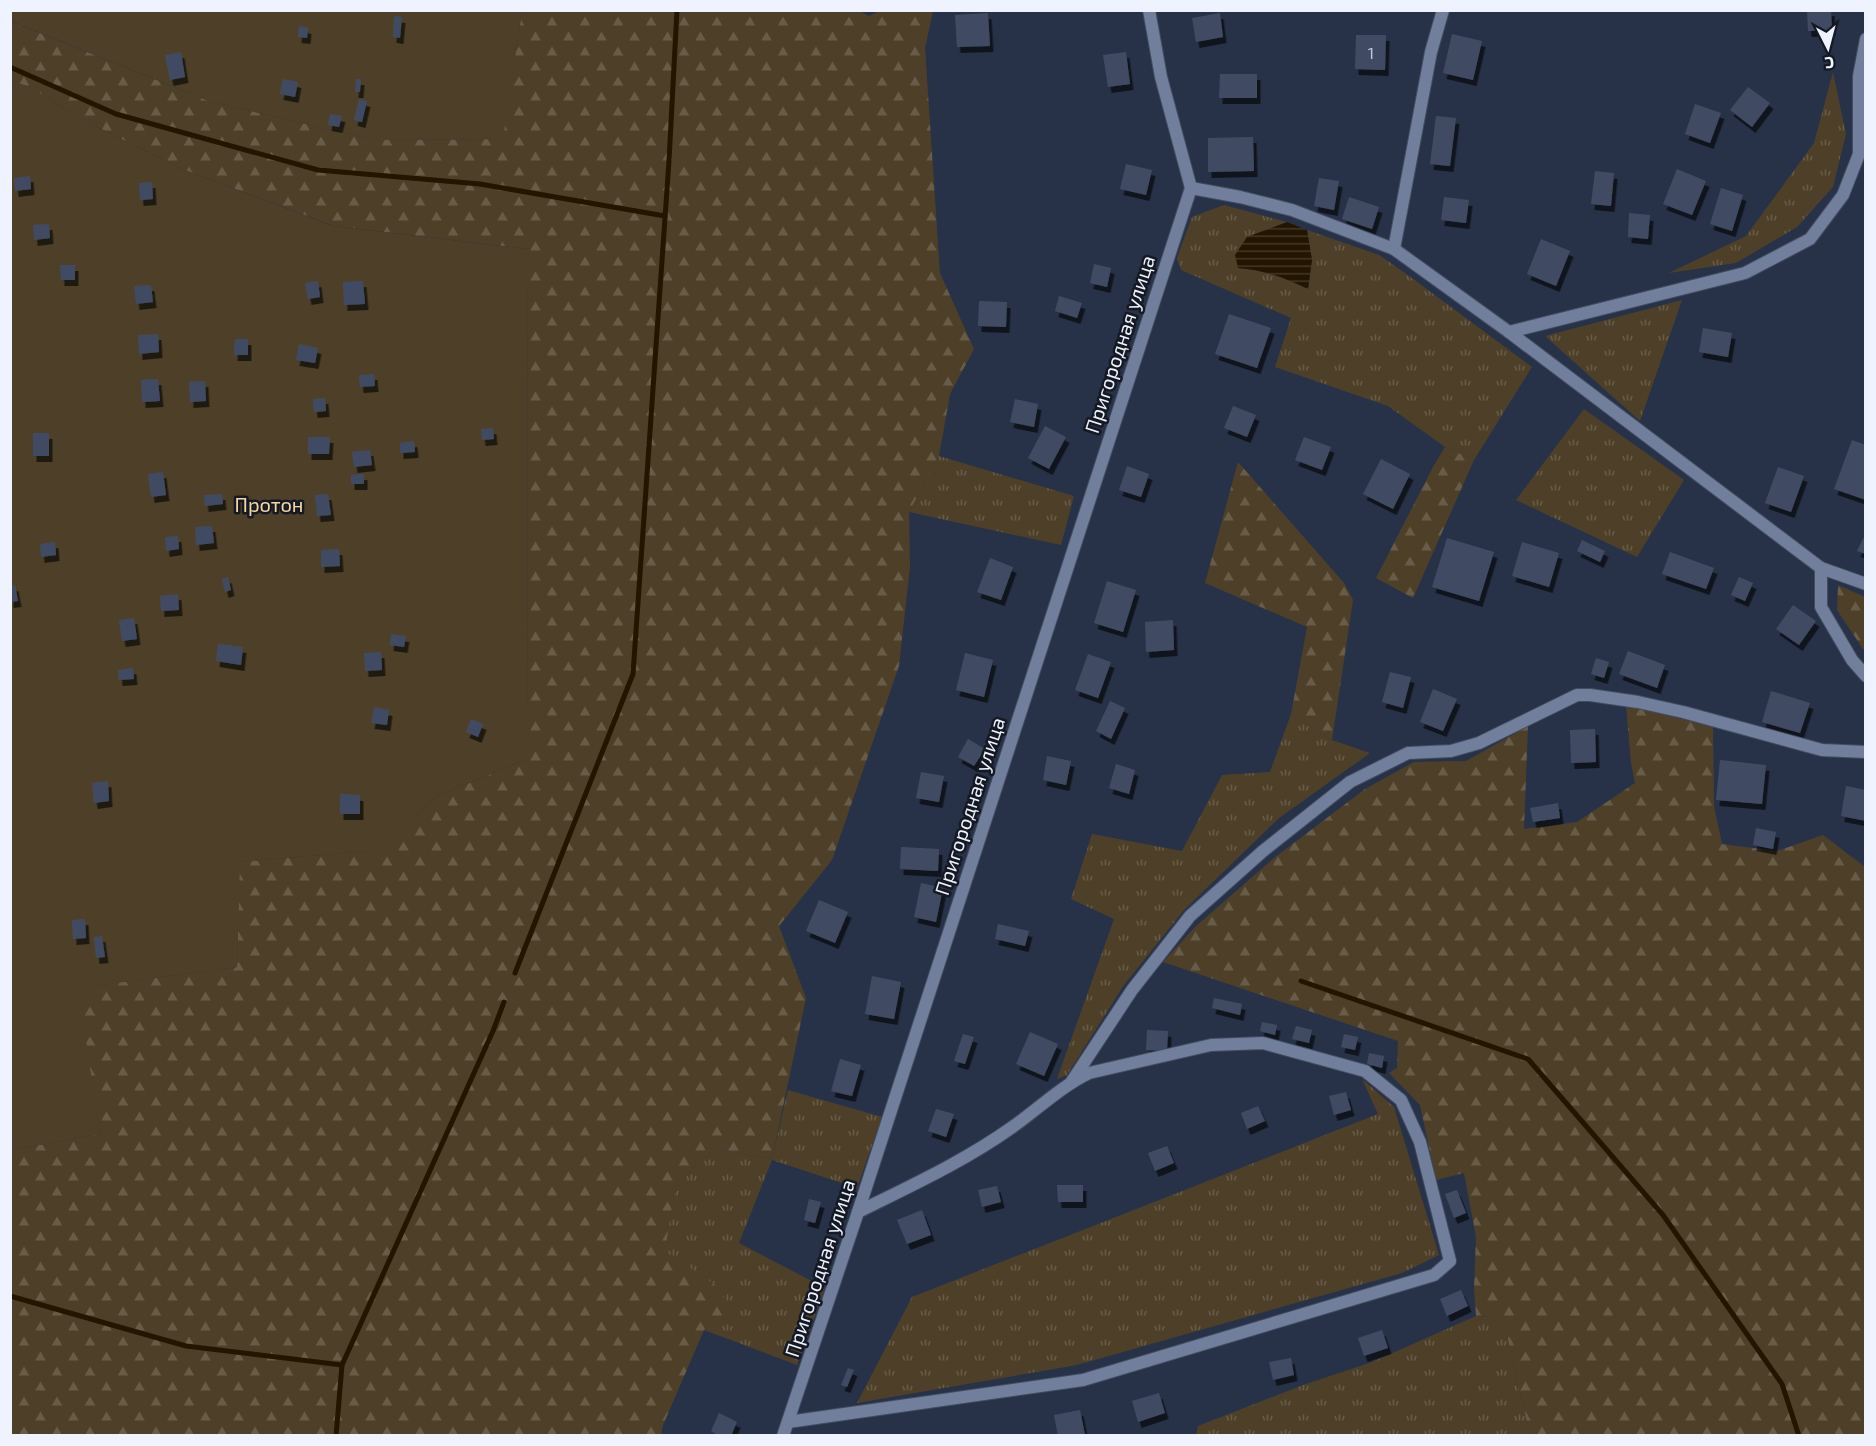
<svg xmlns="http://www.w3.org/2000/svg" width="1876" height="1446" viewBox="0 0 1876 1446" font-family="'Exo 2',sans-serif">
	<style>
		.grass { fill: url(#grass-tufts) }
		.forest { fill: url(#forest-firs) }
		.garden { fill: #4e4028 }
		.water { fill: url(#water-rules) }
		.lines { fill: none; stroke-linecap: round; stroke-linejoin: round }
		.stream { stroke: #231500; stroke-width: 5 }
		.building { fill: #414c63; filter: url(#shadow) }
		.street-casing { stroke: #434c61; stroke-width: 14 }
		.street { stroke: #717f9d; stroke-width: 12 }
		.labels { text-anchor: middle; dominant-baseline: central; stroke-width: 5; stroke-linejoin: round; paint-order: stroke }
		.number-label { font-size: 16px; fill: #c3c9d8 }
		.street-label { font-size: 20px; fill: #eef3ff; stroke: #151923 }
		.park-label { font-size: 20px; fill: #f6d6a1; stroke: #151923 }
	</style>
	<defs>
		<pattern id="grass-tufts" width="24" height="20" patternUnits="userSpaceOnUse" patternTransform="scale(1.5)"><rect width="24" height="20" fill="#4e4028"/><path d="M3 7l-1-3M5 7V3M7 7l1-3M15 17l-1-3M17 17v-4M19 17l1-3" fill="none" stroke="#685c48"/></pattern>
		<pattern id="forest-firs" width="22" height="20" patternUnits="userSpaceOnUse" patternTransform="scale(1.5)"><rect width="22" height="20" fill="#4e4028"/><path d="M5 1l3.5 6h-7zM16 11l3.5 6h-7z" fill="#685c48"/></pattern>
		<pattern id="water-rules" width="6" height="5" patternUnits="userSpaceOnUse" patternTransform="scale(1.5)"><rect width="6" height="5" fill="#231500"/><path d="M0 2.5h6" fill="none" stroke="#433826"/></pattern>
		<filter id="shadow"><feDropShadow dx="3.5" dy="6" stdDeviation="0" flood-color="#0009"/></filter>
	</defs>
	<rect width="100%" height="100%" fill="#273147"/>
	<!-- grass -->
	<g class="grass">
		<polygon points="1833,72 1846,134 1833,187 1797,227 1736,263 1669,273 1746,236 1814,143"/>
		<path d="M1224,205L1287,222L1247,237L1238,268C1264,270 1285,278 1308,289L1312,260L1307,230L1379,255L1405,273L1532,367L1474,460L1445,447L1388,406L1275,367L1291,318L1181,270L1177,258L1192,217Z"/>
		<polygon points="1682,300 1640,421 1545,336"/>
		<polygon points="1584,409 1684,480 1637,557 1516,500"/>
		<polygon points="939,456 1074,496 1061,545 909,512"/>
		<polygon points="1291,714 1332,740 1370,753 1279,818 1184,910 1124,985 1067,1075 1057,1079 1114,919 1071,899 1092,834 1182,851 1222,775 1270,772"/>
		<polygon points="1362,1079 1394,1107 1439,1255 1402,1273 1077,1365 857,1403 912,1297 1378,1114"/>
		<polygon points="788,1090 882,1117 857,1188 772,1160 739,1243 825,1288 797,1365 704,1330 733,1311 664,1251 674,1193 707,1148 772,1159"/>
		<polygon points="1476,1316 1503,1318 1530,1435 1196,1436 1198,1426 1303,1385 1372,1362"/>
	</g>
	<!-- forest -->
	<g class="forest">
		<polygon points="858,10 869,16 879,11 933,11 925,48 940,273 974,349 950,394 939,456 909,512 910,567 899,666 832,860 779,926 806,998 772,1159 707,1148 674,1193 665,1251 714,1284 734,1311 704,1330 663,1425 661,1435 11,1435 11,1150 100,1134 77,988 237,967 239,862 378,850 435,797 527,759 528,249 334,226 182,169 77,117 30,87 11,81 10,21 209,101 374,140 502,139 522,11"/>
		<polygon points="1445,447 1474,460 1413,598 1376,578 1433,467"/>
		<polygon points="1238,462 1344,583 1353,600 1332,740 1291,714 1307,627 1205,583"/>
		<polygon points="1838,585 1865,597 1865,652 1837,610"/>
		<polygon points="1626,705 1707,725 1713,725 1714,806 1722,844 1777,851 1823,835 1865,867 1865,1435 1530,1435 1503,1318 1476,1316 1474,1289 1476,1237 1464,1173 1436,1180 1420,1105 1389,1073 1397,1068 1398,1041 1163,962 1195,927 1274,858 1365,789 1414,762 1466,761 1528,726 1524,829 1577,822 1635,783 1631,763"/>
	</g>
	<!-- garden -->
	<g class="garden">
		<polygon points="10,11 522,11 503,139 374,140 209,101 11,21"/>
		<polygon points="11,81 30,87 77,117 182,169 333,226 528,249 527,759 435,797 378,850 240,862 237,967 78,988 100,1134 11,1150"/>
	</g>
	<!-- water -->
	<path class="water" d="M1287,222L1307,230L1312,260L1308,289C1285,278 1264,270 1238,268L1235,255L1247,237Z"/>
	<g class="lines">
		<!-- stream -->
		<g class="stream">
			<polyline points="10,67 116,114 318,170 480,184 665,216"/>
			<polyline points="515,973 633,674 669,161 677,10"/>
			<polyline points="1301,981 1528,1059 1663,1215 1782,1384 1799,1436"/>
			<polyline points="10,1296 186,1346 342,1365"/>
			<polyline points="336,1436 342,1365 493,1031 504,1002"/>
		</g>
	</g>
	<!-- building -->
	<g class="building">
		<polygon points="1807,10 1831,10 1832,30 1808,31"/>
		<polygon points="988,13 990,46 957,47 955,15"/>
		<polygon points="1220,13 1223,37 1196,42 1192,18"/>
		<polygon points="394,16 402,17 400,38 393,37"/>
		<polygon points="299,26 308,28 307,38 298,37"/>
		<polygon points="1452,34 1482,41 1473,80 1443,73"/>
		<polygon points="1356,35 1386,35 1385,70 1355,69"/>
		<polygon points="181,52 185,77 170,80 165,55"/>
		<polygon points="1126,52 1130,84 1108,87 1103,55"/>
		<polygon points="1220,74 1257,74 1257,98 1219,98"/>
		<polygon points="283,79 298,82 295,97 280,94"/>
		<polygon points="356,79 361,79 360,92 355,92"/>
		<polygon points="1748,87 1770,103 1752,127 1730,110"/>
		<polygon points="359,99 367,101 362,122 354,120"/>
		<polygon points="1695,104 1721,113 1710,143 1685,134"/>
		<polygon points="330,114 342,116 339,127 328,125"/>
		<polygon points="1436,116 1456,118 1450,166 1430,164"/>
		<polygon points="1253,137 1254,171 1208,172 1208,138"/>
		<polygon points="1126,164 1152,170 1146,195 1120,189"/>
		<polygon points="1677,169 1706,181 1692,215 1663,204"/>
		<polygon points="1595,171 1614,173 1611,206 1591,204"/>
		<polygon points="30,176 31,189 15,191 14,178"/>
		<polygon points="1319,178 1339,181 1334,210 1314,206"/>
		<polygon points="152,182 153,199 140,200 139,183"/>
		<polygon points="1721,188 1743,195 1732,231 1710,224"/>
		<polygon points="1349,197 1379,207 1372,229 1342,219"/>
		<polygon points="1444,197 1469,200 1466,223 1441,220"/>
		<polygon points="1629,213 1650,215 1648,239 1628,237"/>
		<polygon points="49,224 50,238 34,240 33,225"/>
		<polygon points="1541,239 1570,251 1556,286 1527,274"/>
		<polygon points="1094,264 1111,268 1107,287 1090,283"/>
		<polygon points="60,265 75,265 75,280 61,280"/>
		<polygon points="318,281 320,297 308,299 305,283"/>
		<polygon points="363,281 365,304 344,305 343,282"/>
		<polygon points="151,285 153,302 136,304 134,286"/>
		<polygon points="1059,296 1082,303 1077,318 1055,311"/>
		<polygon points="979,301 1007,302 1006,327 978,326"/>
		<polygon points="1229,314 1271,328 1257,368 1215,354"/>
		<polygon points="1703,328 1732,333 1728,357 1699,352"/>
		<polygon points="158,334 159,352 139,354 138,335"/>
		<polygon points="235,339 248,339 248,355 234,355"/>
		<polygon points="299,344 318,348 315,363 296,360"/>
		<polygon points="374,374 375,386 360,387 359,375"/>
		<polygon points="158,379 160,401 142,402 141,380"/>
		<polygon points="205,381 206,401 190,402 189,382"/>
		<polygon points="325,398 326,411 314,412 313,399"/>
		<polygon points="1015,399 1038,404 1034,427 1010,422"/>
		<polygon points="1233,406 1256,415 1247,437 1224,428"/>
		<polygon points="1045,426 1066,437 1049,469 1028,458"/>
		<polygon points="493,428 494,439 482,440 481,429"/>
		<rect x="33" y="433" width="16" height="23"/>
		<polygon points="308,437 330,437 329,454 308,454"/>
		<polygon points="1304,437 1331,447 1322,470 1295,460"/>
		<polygon points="1852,440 1866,445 1866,500 1834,489"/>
		<polygon points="414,441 415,452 400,453 400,443"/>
		<polygon points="370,450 372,465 354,467 352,452"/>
		<polygon points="1381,459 1410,474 1393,509 1363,494"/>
		<polygon points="1127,466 1149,474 1141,497 1119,490"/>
		<polygon points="1778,467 1804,476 1791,512 1765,503"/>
		<polygon points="163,472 166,495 151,497 148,474"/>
		<polygon points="364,474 364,484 351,484 351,475"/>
		<polygon points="222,494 223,504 205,506 204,495"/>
		<polygon points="328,494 331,515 317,516 315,495"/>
		<polygon points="212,526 214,543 196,545 195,527"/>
		<polygon points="1866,533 1866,554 1857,551"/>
		<polygon points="178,536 179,549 166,551 165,537"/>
		<polygon points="1447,538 1494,552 1479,601 1432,587"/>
		<polygon points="1582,540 1605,551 1600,562 1577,551"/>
		<polygon points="55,542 56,555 41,557 40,544"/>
		<polygon points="1522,542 1559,553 1549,587 1512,576"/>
		<polygon points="339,549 340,566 321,567 321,550"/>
		<polygon points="1670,552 1714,568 1706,589 1662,574"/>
		<polygon points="990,558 1013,567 1001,600 977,592"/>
		<polygon points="228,577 231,590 225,592 222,579"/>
		<polygon points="1739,577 1753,583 1745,601 1731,595"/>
		<polygon points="1107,581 1136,590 1123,632 1094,623"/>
		<polygon points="15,585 18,601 10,602 10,586"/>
		<polygon points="178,594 179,610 161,611 160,596"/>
		<polygon points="1793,605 1816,621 1799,645 1776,629"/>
		<polygon points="134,618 137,639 122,641 119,620"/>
		<polygon points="1173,620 1174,650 1146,652 1145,622"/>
		<polygon points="391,634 406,636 404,647 390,645"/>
		<polygon points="218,644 243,647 241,665 216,661"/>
		<polygon points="1628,651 1665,665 1657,688 1619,674"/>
		<polygon points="381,652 382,670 365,671 364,653"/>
		<polygon points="965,653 993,660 984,697 956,690"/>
		<polygon points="1088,654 1111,662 1098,698 1075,690"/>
		<polygon points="1596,658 1609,662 1604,678 1591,674"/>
		<polygon points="133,668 134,679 119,680 118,670"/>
		<polygon points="1390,672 1411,677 1403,708 1382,702"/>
		<polygon points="1433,689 1457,699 1443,731 1420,722"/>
		<polygon points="1771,691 1810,703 1800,733 1762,722"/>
		<polygon points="1110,701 1125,708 1111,739 1096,731"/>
		<polygon points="374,707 389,710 387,725 371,723"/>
		<polygon points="471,719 483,724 478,737 466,732"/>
		<polygon points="1595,729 1596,762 1571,763 1570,730"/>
		<polygon points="968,739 985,749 974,766 958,757"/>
		<polygon points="1047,756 1071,761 1066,785 1043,780"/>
		<polygon points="1720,760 1766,765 1762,804 1716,800"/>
		<polygon points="1116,764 1135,770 1129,794 1109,788"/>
		<polygon points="921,772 944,776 939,802 916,798"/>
		<polygon points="108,781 109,801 94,803 92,783"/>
		<polygon points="1846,786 1866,790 1866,821 1841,816"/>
		<polygon points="340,794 360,795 360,814 340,814"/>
		<polygon points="1558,803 1560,818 1533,822 1530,808"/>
		<polygon points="1756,828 1776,832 1773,849 1753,845"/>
		<polygon points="901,847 939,849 938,871 900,869"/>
		<polygon points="921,883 943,888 936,922 914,917"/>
		<polygon points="819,900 848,912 835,943 806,931"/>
		<polygon points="85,919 86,938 73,939 72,920"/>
		<polygon points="998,924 1029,931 1025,946 995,939"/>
		<polygon points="102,936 105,957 96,958 94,937"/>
		<polygon points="872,976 901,982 894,1019 865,1014"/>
		<polygon points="1214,998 1242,1004 1240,1015 1212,1008"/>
		<polygon points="1262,1022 1277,1025 1275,1035 1260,1031"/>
		<polygon points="1296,1026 1312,1030 1309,1043 1292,1039"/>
		<polygon points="1147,1030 1168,1031 1167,1051 1146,1050"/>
		<polygon points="1030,1032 1058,1044 1044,1076 1016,1064"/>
		<polygon points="963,1034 974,1037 965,1064 954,1061"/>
		<polygon points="1344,1034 1358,1037 1355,1050 1341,1047"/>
		<polygon points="1369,1053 1384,1056 1382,1068 1367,1064"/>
		<polygon points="840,1059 861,1065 852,1096 831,1091"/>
		<polygon points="1346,1092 1351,1110 1334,1115 1329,1096"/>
		<polygon points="1258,1106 1265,1121 1247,1129 1241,1113"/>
		<polygon points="936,1109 954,1114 946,1137 928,1131"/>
		<polygon points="1167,1146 1174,1163 1155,1171 1148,1153"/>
		<polygon points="1057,1185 1083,1185 1083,1202 1058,1202"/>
		<polygon points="997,1186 1001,1202 982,1207 978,1190"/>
		<polygon points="1457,1190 1466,1213 1454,1218 1445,1194"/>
		<polygon points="809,1199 821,1202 815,1223 804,1220"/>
		<polygon points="922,1210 931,1235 907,1244 897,1220"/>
		<polygon points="1461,1290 1468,1306 1447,1316 1440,1299"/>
		<polygon points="1382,1330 1388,1348 1364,1356 1358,1338"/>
		<polygon points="1291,1358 1294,1375 1273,1380 1269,1362"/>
		<polygon points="848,1368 854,1370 847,1387 841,1385"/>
		<polygon points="1159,1393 1165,1413 1138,1422 1132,1401"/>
		<polygon points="1080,1410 1085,1435 1058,1436 1054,1415"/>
		<polygon points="719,1413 737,1422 731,1436 719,1436 711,1431"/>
	</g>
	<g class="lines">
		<!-- street casing -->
		<g class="street-casing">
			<g id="street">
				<polyline points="1149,10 1161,77 1191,188 1240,197 1292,210 1394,249 1509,332 1821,568 1866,584"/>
				<polyline points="1394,249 1431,52 1443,10"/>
				<polyline points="1509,332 1745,273 1810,239 1843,195 1859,154 1859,76 1866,39"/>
				<polyline points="1821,568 1821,607 1852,660 1866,676"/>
				<polyline points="1072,1081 1132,990 1190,916 1263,851 1350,782 1408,753 1451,751 1479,743 1577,695 1590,695 1638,702 1683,712 1822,750 1866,752"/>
				<path d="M788,1422L1083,1380L1434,1275L1450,1261L1420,1142L1401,1100L1365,1071L1263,1043L1211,1045L1089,1073C1060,1087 1037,1110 1011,1128C963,1162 910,1186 858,1212"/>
				<polyline points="783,1436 858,1212 1191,188"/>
			</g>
		</g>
		<!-- street -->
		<use href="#street" class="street"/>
	</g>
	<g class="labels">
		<!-- number labels -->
		<g class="number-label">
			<text x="1371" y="52">1</text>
		</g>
		<!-- street labels -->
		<g class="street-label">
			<text transform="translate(1119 344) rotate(-72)">Пригородная улица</text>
			<text transform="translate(969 806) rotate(-72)">Пригородная улица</text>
			<text transform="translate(819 1268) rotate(-72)">Пригородная улица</text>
		</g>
		<!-- park labels -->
		<g class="park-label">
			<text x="269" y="504">Протон</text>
		</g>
	</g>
	<!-- border -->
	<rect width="1876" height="1446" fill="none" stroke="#eef3ff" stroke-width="24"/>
	<!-- north arrow -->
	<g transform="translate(1828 48) rotate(174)" stroke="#151923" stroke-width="4.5" paint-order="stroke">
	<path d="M0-4.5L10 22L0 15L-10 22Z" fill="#eef3ff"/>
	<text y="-9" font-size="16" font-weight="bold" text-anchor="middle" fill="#eef3ff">С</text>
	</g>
</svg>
